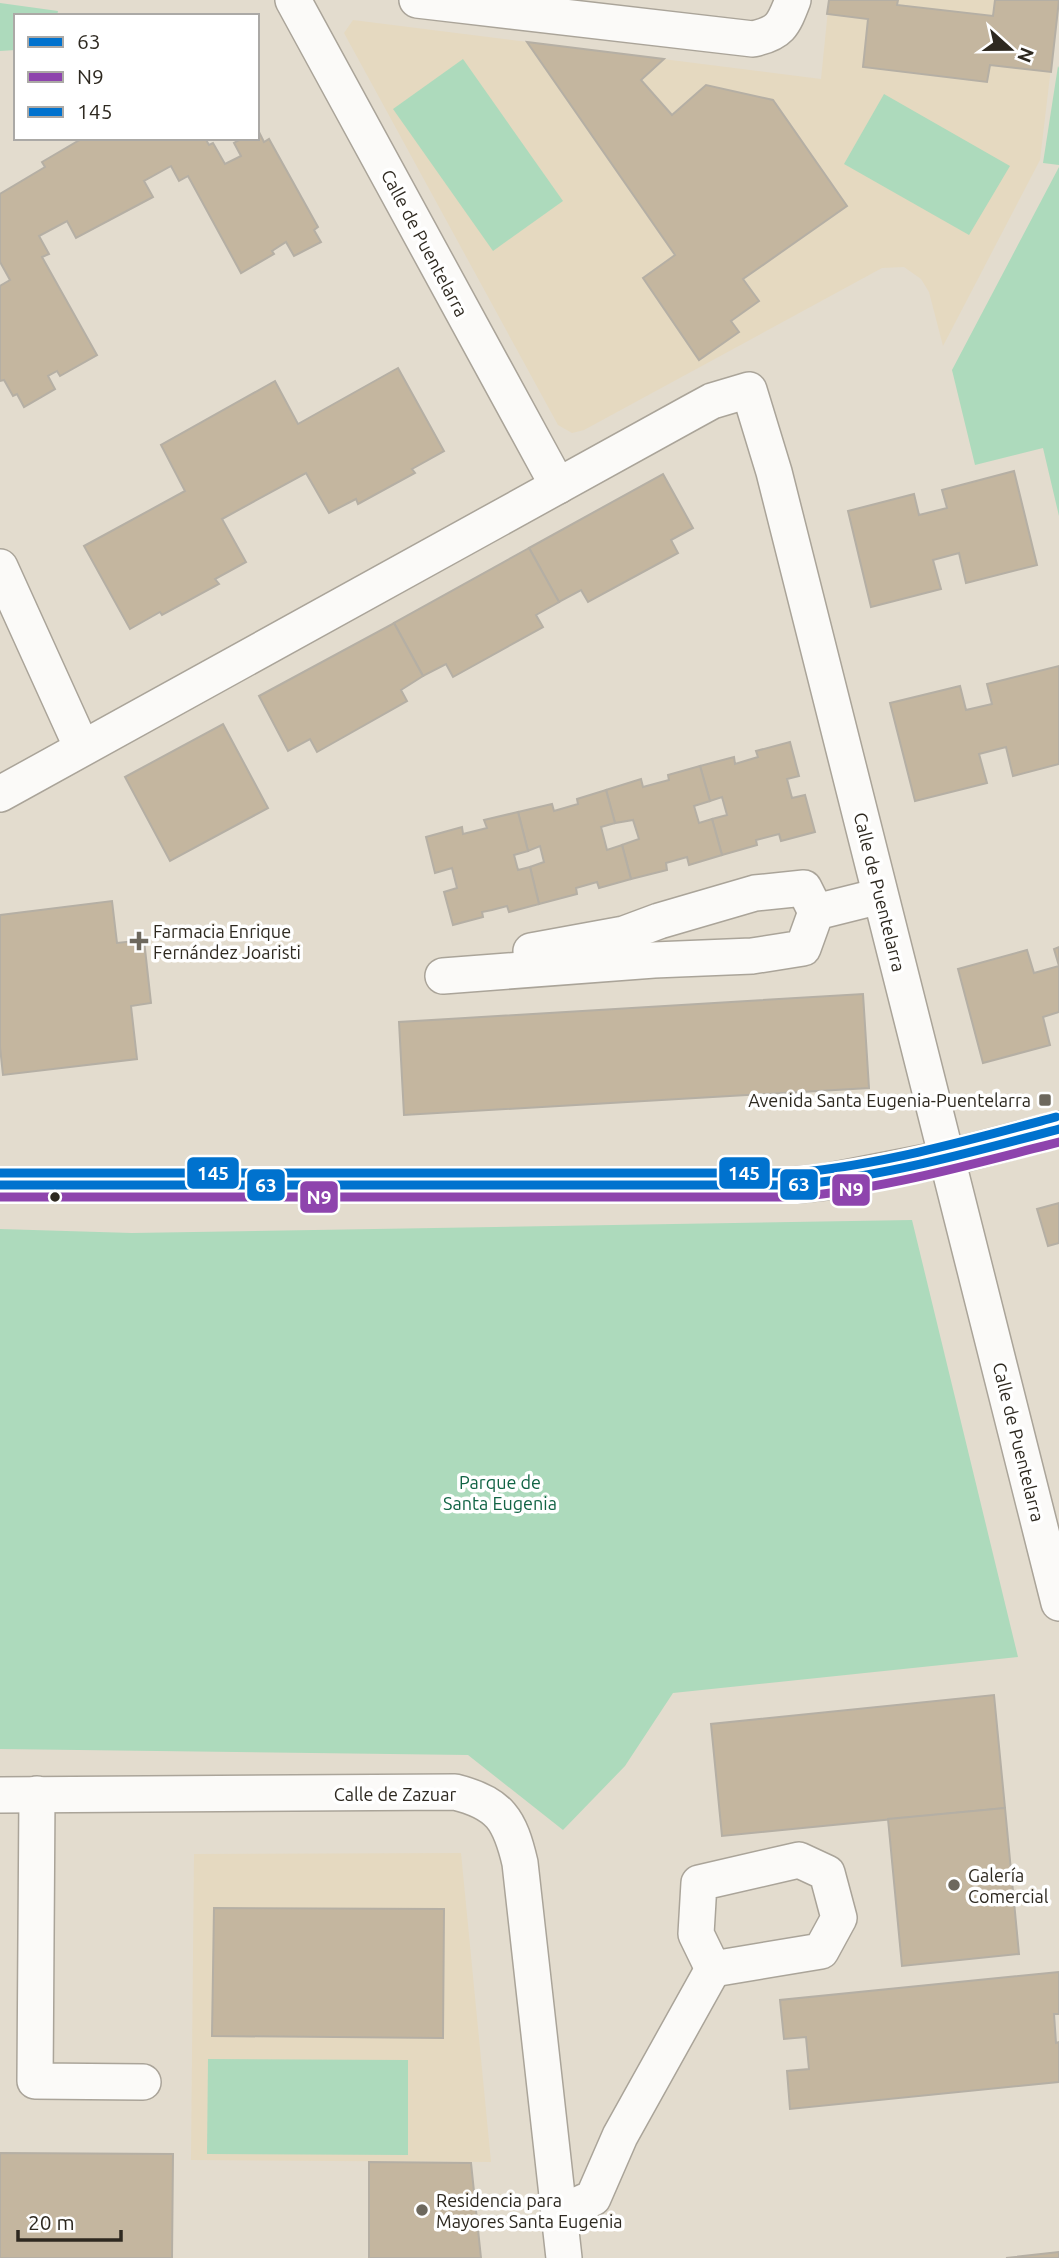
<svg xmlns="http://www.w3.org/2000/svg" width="1059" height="2258" viewBox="0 0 1059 2258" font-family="Ubuntu,sans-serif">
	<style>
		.built { fill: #e5d9c0 }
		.green { fill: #addabc }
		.building { fill: #c4b69f; stroke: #b5afa4; stroke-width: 2 }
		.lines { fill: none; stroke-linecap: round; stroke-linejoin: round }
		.minor-casing { stroke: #aaa499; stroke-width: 38 }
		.minor { stroke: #fbfaf8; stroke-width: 35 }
		.bus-1-casing { stroke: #fff; stroke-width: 14 }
		.bus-2-casing { stroke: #fff; stroke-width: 14 }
		.bus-3-casing { stroke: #fff; stroke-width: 14 }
		.bus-1 { stroke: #0072ce; stroke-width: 9 }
		.bus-2 { stroke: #8e44ad; stroke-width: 9 }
		.bus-3 { stroke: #0072ce; stroke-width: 9 }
		.poi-dot { fill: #6d685d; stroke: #fff; stroke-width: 2.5 }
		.bus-dot { fill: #2e2920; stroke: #fff; stroke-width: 2.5 }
		.labels { text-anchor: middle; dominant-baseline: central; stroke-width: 7; stroke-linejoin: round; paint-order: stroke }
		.street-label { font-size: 18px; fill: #2e2920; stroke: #fff }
		.poi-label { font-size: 18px; fill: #2e2920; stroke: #fff; text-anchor: start }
		.park-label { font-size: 18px; fill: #116445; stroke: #fff }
		.line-badge { stroke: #fff; stroke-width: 2.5 }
		.badge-label { font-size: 19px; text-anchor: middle; font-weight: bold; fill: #fff }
	</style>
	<rect width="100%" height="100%" fill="#e3dcce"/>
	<!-- built -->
	<g class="built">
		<polygon points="829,0 1059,0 1040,160 943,346 929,292 921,279 904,267 882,268 584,430 572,433 558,425 344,33 353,20 821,79"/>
		<polygon points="461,1853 491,2162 191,2160 194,1854"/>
	</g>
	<!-- green -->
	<g class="green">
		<polygon points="0,3 58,11 57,16 16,16 16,50 0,51"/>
		<polygon points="463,59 563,201 493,251 393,109"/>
		<polygon points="1058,66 1059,68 1059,165 1043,163"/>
		<polygon points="884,94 1010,166 969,235 844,164"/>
		<polygon points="1059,167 1059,516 1043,448 975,465 952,370"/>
		<polygon points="912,1220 1018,1657 673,1693 625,1766 563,1830 468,1755 0,1749 0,1229 132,1233"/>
		<polygon points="208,2059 408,2060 408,2155 207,2154"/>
	</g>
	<!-- building -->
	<g class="building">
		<polygon points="829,0 898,0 897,5 993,16 995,0 1059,0 1051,72 990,65 987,82 863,67 868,19 827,14"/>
		<polygon points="527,42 664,59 641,80 672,115 706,85 773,100 847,206 743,279 759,301 731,321 739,332 699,360 643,278 675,255"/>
		<polygon points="258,130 264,142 269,139 318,227 314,230 321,242 294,256 286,242 272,251 274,254 241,273 188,176 179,181 171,166 144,181 153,197 76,238 67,221 39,236 49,254 42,257 97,355 60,376 57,371 48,376 55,389 24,407 17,394 13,396 4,380 0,381 0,286 10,280 0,262 0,194 45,167 42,162 83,138 205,138 209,145 213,143 225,164 241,156 234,143 243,138 257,138"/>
		<polygon points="398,368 444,451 412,469 415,473 358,504 356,499 329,513 306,473 222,519 246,562 215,579 219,584 162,615 160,612 130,629 84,546 185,491 161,445 275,381 298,424"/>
		<polygon points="1014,471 1037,565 966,583 959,553 933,560 941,589 871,607 848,511 914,494 919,515 947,508 942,490"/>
		<polygon points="663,474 693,528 671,540 678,553 588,602 581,590 559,602 529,548"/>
		<polygon points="529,548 559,602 536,615 543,627 453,677 446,664 423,676 394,623"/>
		<polygon points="394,623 423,676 401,690 407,701 317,752 310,739 288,751 259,696"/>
		<polygon points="1059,666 1059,764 1013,776 1006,747 979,754 987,783 915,801 890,703 960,686 966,710 992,704 987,684"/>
		<polygon points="223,724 268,808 170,861 125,777"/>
		<polygon points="790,742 799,776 787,779 792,798 805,795 815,832 781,841 779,834 756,840 757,845 722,855 712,819 727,815 722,797 710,801 700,766 734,757 735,764 758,757 756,751"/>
		<polygon points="700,766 710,801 694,806 699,823 712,819 722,855 689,865 687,857 666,863 667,870 631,879 622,845 639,839 633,820 615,823 606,790 641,779 643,787 669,780 668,775"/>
		<polygon points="606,790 615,823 601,827 607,850 622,845 631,879 599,888 597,882 576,888 577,894 539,904 530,867 544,862 540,846 528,851 518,812 552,804 554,811 578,804 577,799"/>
		<polygon points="518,812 528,851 514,855 518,870 530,867 539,904 509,912 507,906 492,910 482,912 483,917 453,925 444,892 457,888 452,868 435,873 426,837 462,827 463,834 487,828 484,820"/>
		<polygon points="112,901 117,943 144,940 151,1003 131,1006 137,1059 3,1075 0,1047 0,915"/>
		<polygon points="1059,947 1059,1012 1043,1017 1050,1045 983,1063 958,969 1027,950 1034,973 1059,966 1054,949"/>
		<polygon points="863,994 869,1088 404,1115 399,1022"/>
		<polygon points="1059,1203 1059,1243 1048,1246 1037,1209"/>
		<polygon points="994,1695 1005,1808 722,1836 711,1724"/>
		<polygon points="1005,1808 1019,1954 902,1966 888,1819"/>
		<polygon points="214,1908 444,1909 443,2038 212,2036"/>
		<polygon points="1059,1972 1059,2014 1054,2014 1056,2043 1059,2042 1059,2082 790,2109 787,2071 809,2069 806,2037 784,2039 780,2000"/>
		<polygon points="0,2153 173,2154 172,2258 0,2258"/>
		<polygon points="369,2162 471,2163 481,2258 369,2258"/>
		<polygon points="1059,2252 1059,2258 1006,2258"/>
	</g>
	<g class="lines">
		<!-- minor casing -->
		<g class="minor-casing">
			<g id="minor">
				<polyline points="293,0 558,486"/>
				<path d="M417,0L753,39C780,33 783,26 793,0"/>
				<polyline points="0,567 82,748"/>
				<polyline points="0,794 690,413 712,401 749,390 774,472 1059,1603"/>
				<polyline points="531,951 624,934 659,921 755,893 804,888 816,912"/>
				<polyline points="443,976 654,960 752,956 803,948 816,912 880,896"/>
				<polyline points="0,1185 796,1185 825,1182 948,1158 1059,1129"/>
				<polyline points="37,1794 35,2081 143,2082"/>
				<path d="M0,1795L455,1792C500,1803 510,1820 520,1863L564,2258"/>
				<polygon points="799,1860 827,1873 839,1918 821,1951 713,1969 696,1934 699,1883"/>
				<polyline points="559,2213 593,2198 620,2136 713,1969"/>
			</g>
		</g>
		<!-- minor -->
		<use href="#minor" class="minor"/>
		<!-- bus-1 casing -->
		<g class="bus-1-casing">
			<path id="bus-1" d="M0,1185H796C885,1176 973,1152 1059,1129"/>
		</g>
		<!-- bus-2 casing -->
		<g class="bus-2-casing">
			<path id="bus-2" d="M0,1197H797C886,1188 973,1164 1059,1142"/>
		</g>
		<!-- bus-3 casing -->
		<g class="bus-3-casing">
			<path id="bus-3" d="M0,1173H795C884,1164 970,1140 1056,1117"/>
		</g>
		<!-- bus-1 -->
		<use href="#bus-1" class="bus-1"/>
		<!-- bus-2 -->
		<use href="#bus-2" class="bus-2"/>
		<!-- bus-3 -->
		<use href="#bus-3" class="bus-3"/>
	</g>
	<!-- markers -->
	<g class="poi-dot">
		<path d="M135.5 930.5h7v7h7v7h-7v7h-7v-7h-7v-7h7z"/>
		<rect x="1038" y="1093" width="14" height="14" rx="3.5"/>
		<circle cx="954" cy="1885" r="7"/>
		<circle cx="422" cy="2210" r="7"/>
	</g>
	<circle class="bus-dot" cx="55" cy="1197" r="6"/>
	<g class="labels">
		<!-- street labels -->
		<g class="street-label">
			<text transform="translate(425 243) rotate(62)">Calle de Puentelarra</text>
			<text transform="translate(880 892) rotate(76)">Calle de Puentelarra</text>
			<text transform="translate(1019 1442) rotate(76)">Calle de Puentelarra</text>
			<text x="395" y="1794">Calle de Zazuar</text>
		</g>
		<!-- poi labels -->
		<g class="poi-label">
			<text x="153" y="931">Farmacia Enrique<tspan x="153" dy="21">Fernández Joaristi</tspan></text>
			<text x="1031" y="1100" text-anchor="end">Avenida Santa Eugenia-Puentelarra</text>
			<text x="968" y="1875">Galería<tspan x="968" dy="21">Comercial</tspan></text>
			<text x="436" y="2200">Residencia para<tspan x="436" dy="21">Mayores Santa Eugenia</tspan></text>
		</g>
		<!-- park labels -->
		<g class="park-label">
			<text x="500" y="1482">Parque de<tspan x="500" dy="21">Santa Eugenia</tspan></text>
		</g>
	</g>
	<g class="line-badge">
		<rect x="186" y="1156" width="54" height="34" rx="7" fill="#0072ce"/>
		<rect x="718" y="1156" width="53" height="34" rx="7" fill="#0072ce"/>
		<rect x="779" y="1168" width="40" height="33" rx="7" fill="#0072ce"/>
		<rect x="246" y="1168" width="40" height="34" rx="7" fill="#0072ce"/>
		<rect x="831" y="1173" width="40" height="34" rx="7" fill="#8e44ad"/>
		<rect x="299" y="1180" width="40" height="34" rx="7" fill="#8e44ad"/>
	</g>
	<g class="badge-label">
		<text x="213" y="1180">145</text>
		<text x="744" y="1180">145</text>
		<text x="799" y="1191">63</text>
		<text x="266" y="1192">63</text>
		<text x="851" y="1196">N9</text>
		<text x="319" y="1204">N9</text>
	</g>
	<!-- legend -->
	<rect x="14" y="14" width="245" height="126" fill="#ffffff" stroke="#aba9a6" stroke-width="2"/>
	<rect x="28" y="37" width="35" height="10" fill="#0072ce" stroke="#aba9a6" stroke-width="2"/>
	<text x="77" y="49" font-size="21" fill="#2e2920">63</text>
	<rect x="28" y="72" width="35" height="10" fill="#8e44ad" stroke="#aba9a6" stroke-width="2"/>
	<text x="77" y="84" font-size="21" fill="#2e2920">N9</text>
	<rect x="28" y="107" width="35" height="10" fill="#0072ce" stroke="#aba9a6" stroke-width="2"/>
	<text x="77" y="119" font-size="21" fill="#2e2920">145</text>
	<!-- north arrow -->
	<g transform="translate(1010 49) rotate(111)" stroke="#ffffff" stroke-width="5" paint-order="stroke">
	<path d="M0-5L12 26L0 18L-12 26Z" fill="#2e2920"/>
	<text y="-10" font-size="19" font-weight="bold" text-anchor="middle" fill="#2e2920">N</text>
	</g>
	<!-- scale -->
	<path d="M18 2230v10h103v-10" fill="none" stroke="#2e2920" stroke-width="3.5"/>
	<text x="28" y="2230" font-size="21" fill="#2e2920" stroke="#ffffff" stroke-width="5" paint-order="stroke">20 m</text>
</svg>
